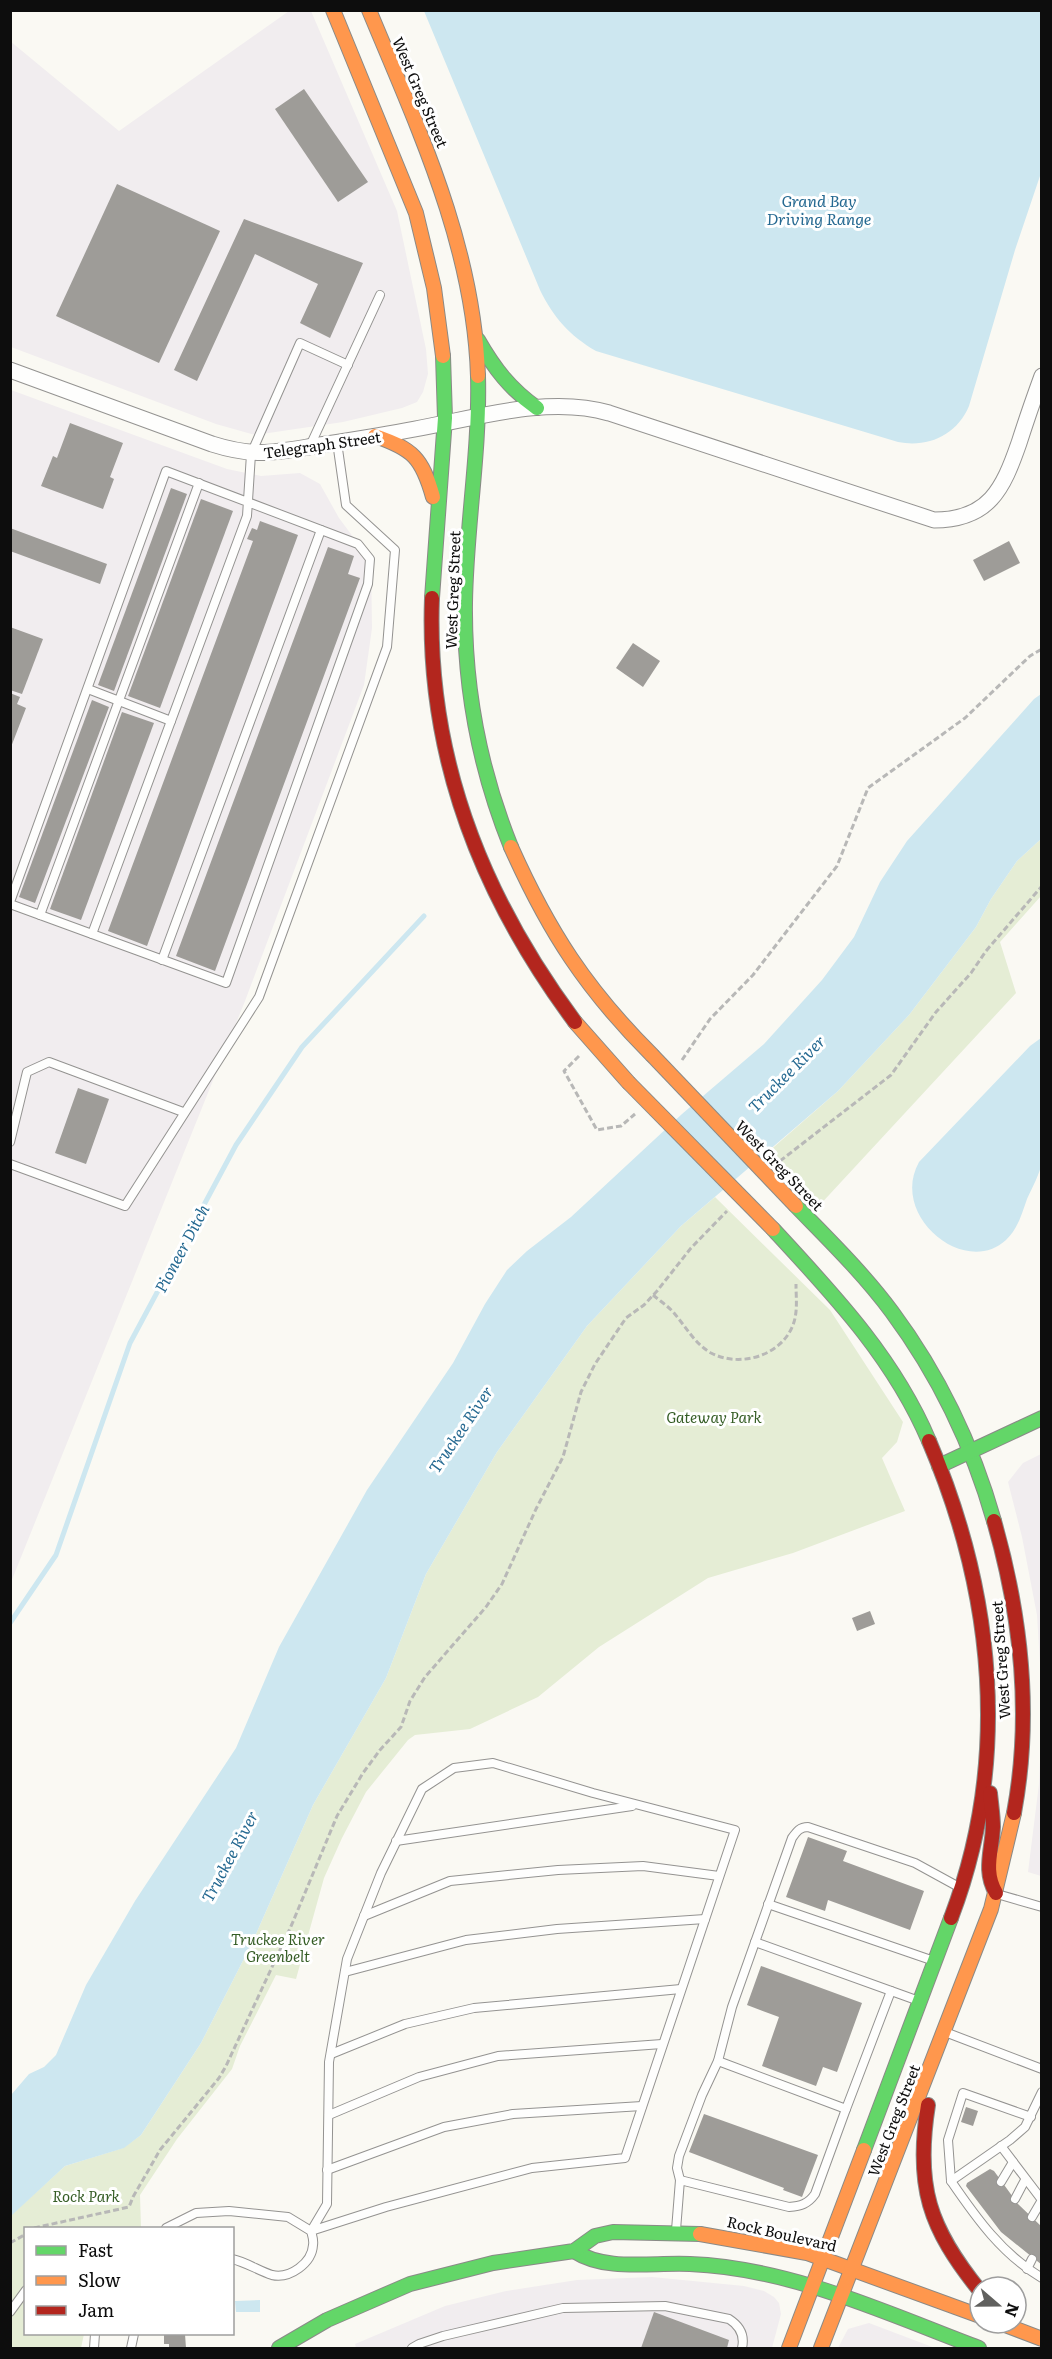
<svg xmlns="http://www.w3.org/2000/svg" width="1052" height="2359" viewBox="0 0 1052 2359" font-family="Literata,serif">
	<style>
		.industrial { fill: #f1edef }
		.green { fill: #e5edd5 }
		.water { fill: #cde7f0 }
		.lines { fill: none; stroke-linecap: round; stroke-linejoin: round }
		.stream { stroke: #cde7f0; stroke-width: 5 }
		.building { fill: #9e9c98 }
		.lane-casing { stroke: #949391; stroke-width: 10 }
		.street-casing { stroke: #949391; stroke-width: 17 }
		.fast-casing { stroke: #8a8a87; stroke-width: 16 }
		.slow-casing { stroke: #8a8a87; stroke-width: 16 }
		.jam-casing { stroke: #8a8a87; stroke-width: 16 }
		.path { stroke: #b8b8b7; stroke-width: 3; stroke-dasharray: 6 3; stroke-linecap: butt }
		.lane { stroke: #fefefd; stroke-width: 8 }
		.street { stroke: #fefefd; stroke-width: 15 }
		.fast { stroke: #63d668; stroke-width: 14 }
		.slow { stroke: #ff974d; stroke-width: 14 }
		.jam { stroke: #b3261e; stroke-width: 14 }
		.slow-bridge-casing { stroke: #8a8a87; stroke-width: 16; stroke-linecap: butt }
		.slow-bridge { stroke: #ff974d; stroke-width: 14 }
		.labels { text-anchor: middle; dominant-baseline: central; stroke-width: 6; stroke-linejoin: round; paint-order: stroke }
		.street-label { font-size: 15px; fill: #0d0d0d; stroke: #fff }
		.park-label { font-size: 15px; font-style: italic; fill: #355d25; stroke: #fff }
		.water-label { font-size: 16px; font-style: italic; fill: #256991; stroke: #fff }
	</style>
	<rect width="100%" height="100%" fill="#faf9f3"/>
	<!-- industrial -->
	<g class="industrial">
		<polygon points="289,11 311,11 397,211 426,349 428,374 423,392 417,402 402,408 343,422 255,435 216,424 11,347 10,41 119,131"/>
		<polygon points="11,390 227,469 261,476 300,473 320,484 339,518 371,561 372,628 364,685 245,1001 11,1582"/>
		<polygon points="1041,1454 1041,1679 1037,1615 1022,1537 1008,1482 1023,1463"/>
		<polygon points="1041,1739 1041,1876 1028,1872 1039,1784"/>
		<polygon points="652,2277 744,2286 764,2291 774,2297 779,2303 781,2314 772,2348 356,2348 355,2344 445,2306 506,2291 577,2280"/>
		<polygon points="869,2323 935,2348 838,2348 848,2329"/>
	</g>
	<!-- green -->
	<g class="green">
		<polygon points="1041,839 1041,896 1000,942 1016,993 817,1208 767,1153 838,1091 909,1015 976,927 991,899 1017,861"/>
		<polygon points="715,1197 830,1310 903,1422 897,1442 882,1458 905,1511 793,1553 708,1578 599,1647 538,1697 470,1729 415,1735 408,1740 366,1792 342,1838 324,1878 296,1979 276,1975 240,2046 232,2069 177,2139 140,2195 141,2228 26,2228 26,2334 84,2334 81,2348 11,2348 10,2216 65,2166 123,2148 141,2135 201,2043 252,1943 313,1805 386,1678 426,1574 497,1452 587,1326 681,1226"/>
	</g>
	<!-- water -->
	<g class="water">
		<path d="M424,11H1041V173L1015,250L969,406C957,435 928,448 898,442L596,351C570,336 553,317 540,290Z"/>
		<polygon points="1041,694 1041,839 1017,861 991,899 976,927 909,1015 838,1091 681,1226 587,1326 497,1452 426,1574 386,1678 313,1805 252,1943 201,2043 141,2135 124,2148 65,2166 11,2216 11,2095 29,2074 44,2067 56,2055 86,1985 135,1901 236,1748 279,1647 367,1490 453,1363 485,1304 507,1270 527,1251 571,1217 682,1114 764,1044 822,980 854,937 880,882 907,841 1034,699"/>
		<path d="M1041,1038C1042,1065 1042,1093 1042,1120C1042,1133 1043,1148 1042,1161C1040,1174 1032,1188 1027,1199C1022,1213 1018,1229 1006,1240C965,1278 889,1216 919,1162L1030,1046Z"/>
		<polygon points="260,2300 260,2312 236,2312 235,2301"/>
	</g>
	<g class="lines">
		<!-- stream -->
		<polyline class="stream" points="10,1623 56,1555 130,1343 236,1145 302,1047 424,916"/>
	</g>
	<!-- building -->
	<g class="building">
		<polygon points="304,89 368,182 338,202 275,109"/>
		<polygon points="117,184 220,231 159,363 56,316"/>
		<polygon points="244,219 363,263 330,338 300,323 318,284 255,254 197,381 174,370"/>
		<polygon points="70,423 123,443 110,477 114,479 103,509 41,486 53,456 57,458"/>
		<polygon points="171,488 187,494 114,691 98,685"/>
		<polygon points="201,499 233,511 160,708 128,696"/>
		<polygon points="260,521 298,535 147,946 108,931 253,541 247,539 252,528 257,530"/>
		<polygon points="10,528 107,564 100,584 10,551"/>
		<polygon points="1009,541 1020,563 984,581 973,560"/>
		<polygon points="328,547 354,556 348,574 360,578 215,971 176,956"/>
		<polygon points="10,627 43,639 22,694 10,690"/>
		<polygon points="633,643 660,661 643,687 616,668"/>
		<polygon points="10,693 20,697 17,704 26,708 11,747"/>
		<polygon points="92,700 109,707 35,903 19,897"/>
		<polygon points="122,712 154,723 81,920 50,909"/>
		<polygon points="78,1088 109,1099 86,1164 55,1153"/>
		<polygon points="870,1611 875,1624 857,1631 852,1618"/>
		<polygon points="808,1837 847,1851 843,1861 924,1891 910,1930 828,1900 825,1911 786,1897"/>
		<polygon points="761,1966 862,2003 837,2072 823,2067 816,2086 762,2066 779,2017 747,2005"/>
		<polygon points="966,2107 978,2111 973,2126 961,2122"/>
		<polygon points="704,2114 818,2155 802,2197 783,2190 784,2188 689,2152"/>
		<polygon points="990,2169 994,2171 1018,2204 1042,2227 1042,2265 1001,2232 966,2186 967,2183"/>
		<polygon points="654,2312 729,2340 727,2348 641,2348"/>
		<polygon points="164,2334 185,2334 186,2348 169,2348 169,2344 164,2344"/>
	</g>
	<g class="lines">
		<!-- lane casing -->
		<g class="lane-casing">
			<g id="lane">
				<polyline points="310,446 380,295"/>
				<polyline points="88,689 171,721"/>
				<polyline points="10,902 166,471 358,544 370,559 368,584 226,983 92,934 247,516 251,454 300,343 348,365"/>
				<polyline points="10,904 92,934"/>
				<polyline points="40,915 199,483"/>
				<polyline points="162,960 321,530"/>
				<polyline points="10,1142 27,1072 49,1062 183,1112"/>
				<polyline points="10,1164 125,1206 259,997 387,647 395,550 346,505 337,442"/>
				<polygon points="493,1763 593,1793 735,1830 625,2158 532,2168 386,2207 311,2231 327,2204 329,2062 347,1959 381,1873 422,1789 454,1768"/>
				<polyline points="396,1841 632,1806"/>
				<polyline points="997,1894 1042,1907"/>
				<polyline points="768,1904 934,1961"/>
				<polyline points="364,1916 450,1881 558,1870 643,1866 719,1876"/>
				<polyline points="755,1942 919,2001"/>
				<polyline points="345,1972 466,1940 557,1929 705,1919"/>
				<polyline points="945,2032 1042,2069"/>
				<polyline points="331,2054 405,2024 474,2008 681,1989"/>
				<polyline points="718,2061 846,2109 891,1991"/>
				<path d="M1042,2092L1025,2127L1010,2140L951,2181C977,2219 1002,2254 1042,2278"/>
				<polyline points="329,2115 419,2077 498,2056 662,2044"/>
				<polyline points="1001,2146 1042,2200"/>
				<polyline points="327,2170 444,2127 513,2114 642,2106"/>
				<path d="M680,2180L677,2168L679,2156L702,2095L718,2061L732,2007L792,1838C797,1831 800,1827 808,1827L915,1863L957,1886"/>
				<polyline points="951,2181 948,2140 963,2093 1031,2117"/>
				<polyline points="1001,2182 1013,2162"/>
				<polyline points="1015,2199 1025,2180"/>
				<polyline points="1032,2217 1042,2200"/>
				<path d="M166,2228L196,2213L229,2211L288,2217L311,2231C312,2235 314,2240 313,2245C312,2263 290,2279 272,2275C259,2271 246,2262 232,2259"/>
				<path d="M676,2230L680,2180L789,2207C801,2206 808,2204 815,2194L846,2109"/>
				<polyline points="1027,2269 1032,2259"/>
				<polyline points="10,2312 26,2290"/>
				<polyline points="94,2348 95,2334"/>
				<polyline points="131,2348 134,2334"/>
				<path d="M412,2348L419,2344L443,2336L563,2308L665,2306L729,2319C740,2326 745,2335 742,2348"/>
			</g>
		</g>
		<!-- street casing -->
		<g class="street-casing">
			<path id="street" d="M10,370L212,444C256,458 276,452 320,445C352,440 384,435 415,429C476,418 549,395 609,413L934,520C989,520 1003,489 1019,443C1026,421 1034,398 1042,376"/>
		</g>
		<!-- fast casing -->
		<g class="fast-casing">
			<g id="fast">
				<path d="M478,340C494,368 510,389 537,408"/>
				<path d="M478,376C480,452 466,527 465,603C464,686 480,770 511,847"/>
				<polyline points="432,598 445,418 443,356"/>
				<path d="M796,1206C829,1240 863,1273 892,1312C938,1374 973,1447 994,1521"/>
				<path d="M773,1229C833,1294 894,1358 929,1441"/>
				<polyline points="939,1466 1042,1418"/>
				<polyline points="864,2150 951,1918"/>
				<path d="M574,2251C606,2272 653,2262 690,2264C791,2268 886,2313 979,2348"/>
				<polyline points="279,2348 327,2320 410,2284 493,2263 574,2251 595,2236 613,2232 700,2234"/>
			</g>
		</g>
		<!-- slow casing -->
		<g class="slow-casing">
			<g id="slow">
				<polyline points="333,10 416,213 434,288 443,356"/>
				<path d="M369,10C418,128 474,246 478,376"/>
				<path d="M375,436C413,449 422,458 433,497"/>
				<path d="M511,847C549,932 586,989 652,1055"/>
				<polyline points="575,1022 628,1082"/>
				<polyline points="700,2234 807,2253 980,2316"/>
				<polyline points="1000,2323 1042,2339"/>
				<polyline points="789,2348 864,2150"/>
				<polyline points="821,2348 991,1909 1014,1813"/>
			</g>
		</g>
		<!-- jam casing -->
		<g class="jam-casing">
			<g id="jam">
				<path d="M432,598C426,756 482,897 575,1022"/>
				<path d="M929,1441C994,1593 1011,1760 951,1918"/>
				<path d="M994,1521C1021,1615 1032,1716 1014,1813"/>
				<path d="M990,1793C991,1804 993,1816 993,1827C992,1851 983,1871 996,1893"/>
				<path d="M928,2105C915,2186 929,2228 980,2291"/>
			</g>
		</g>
		<!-- path -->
		<g class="path">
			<polyline points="579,1056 564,1071 597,1130 621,1126 635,1114"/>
			<polyline points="682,1060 710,1019 753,975 837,866 868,788 965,718 1030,656 1042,649"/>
			<polyline points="780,1161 891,1075 936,1012 971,973 986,951 1042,886"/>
			<path d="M653,1295C660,1301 668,1306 674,1313C686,1327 695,1344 711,1353C740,1368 781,1356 793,1325C798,1312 796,1298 796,1284"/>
			<polyline points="34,2228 129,2207 133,2197 160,2150 219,2078 226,2066 292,1924 337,1816 363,1773 380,1750 401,1727 410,1701 425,1677 486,1607 502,1584 536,1509 563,1457 581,1392 595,1364 626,1318 644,1305 657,1291 691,1248 727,1211"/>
			<polyline points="10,2243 26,2234"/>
		</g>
		<!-- lane -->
		<use href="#lane" class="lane"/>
		<!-- street -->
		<use href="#street" class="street"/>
		<!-- fast -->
		<use href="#fast" class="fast"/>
		<!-- slow -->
		<use href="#slow" class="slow"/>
		<!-- jam -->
		<use href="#jam" class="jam"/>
		<!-- slow-bridge casing -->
		<g class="slow-bridge-casing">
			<g id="slow-bridge">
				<polyline points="652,1055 796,1206"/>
				<polyline points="628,1082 773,1229"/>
			</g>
		</g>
		<!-- slow-bridge -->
		<use href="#slow-bridge" class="slow-bridge"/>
	</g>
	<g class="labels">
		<!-- street labels -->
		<g class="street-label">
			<text transform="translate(421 92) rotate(67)">West Greg Street</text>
			<text transform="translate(322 444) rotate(-8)">Telegraph Street</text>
			<text transform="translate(452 590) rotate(-88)">West Greg Street</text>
			<text transform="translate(780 1165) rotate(46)">West Greg Street</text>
			<text transform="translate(1000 1660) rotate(-94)">West Greg Street</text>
			<text transform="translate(893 2120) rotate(-69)">West Greg Street</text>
			<text transform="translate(782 2233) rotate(13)">Rock Boulevard</text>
		</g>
		<!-- park labels -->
		<g class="park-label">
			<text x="714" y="1416">Gateway Park</text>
			<text x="278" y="1938">Truckee River<tspan x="278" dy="17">Greenbelt</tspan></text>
			<text x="86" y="2195">Rock Park</text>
		</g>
		<!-- water labels -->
		<g class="water-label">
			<text x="819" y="200">Grand Bay<tspan x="819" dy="18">Driving Range</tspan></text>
			<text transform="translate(786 1073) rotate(-45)">Truckee River</text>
			<text transform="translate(181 1248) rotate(-62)">Pioneer Ditch</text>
			<text transform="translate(460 1429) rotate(-56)">Truckee River</text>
			<text transform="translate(229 1856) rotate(-62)">Truckee River</text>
		</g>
	</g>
	<!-- border -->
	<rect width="1052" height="2359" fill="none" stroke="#0d0d0d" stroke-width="24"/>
	<!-- legend -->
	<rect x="24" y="2227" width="210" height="108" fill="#ffffff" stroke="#9e9e9e" stroke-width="1.5"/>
	<rect x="36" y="2246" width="30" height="9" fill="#63d668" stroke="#9e9e9e" stroke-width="1.5"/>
	<text x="78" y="2257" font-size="18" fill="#0d0d0d">Fast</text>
	<rect x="36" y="2276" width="30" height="9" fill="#ff974d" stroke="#9e9e9e" stroke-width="1.5"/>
	<text x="78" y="2287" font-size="18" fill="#0d0d0d">Slow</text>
	<rect x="36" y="2306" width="30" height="9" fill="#b3261e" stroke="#9e9e9e" stroke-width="1.5"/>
	<text x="78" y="2317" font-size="18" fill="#0d0d0d">Jam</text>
	<!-- north arrow -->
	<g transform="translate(998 2305) rotate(110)"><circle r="28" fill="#ffffff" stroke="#9e9e9e" stroke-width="1.5"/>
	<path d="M0-4.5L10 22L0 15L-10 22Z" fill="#60605e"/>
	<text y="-9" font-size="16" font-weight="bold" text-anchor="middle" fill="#0d0d0d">N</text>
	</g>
</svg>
